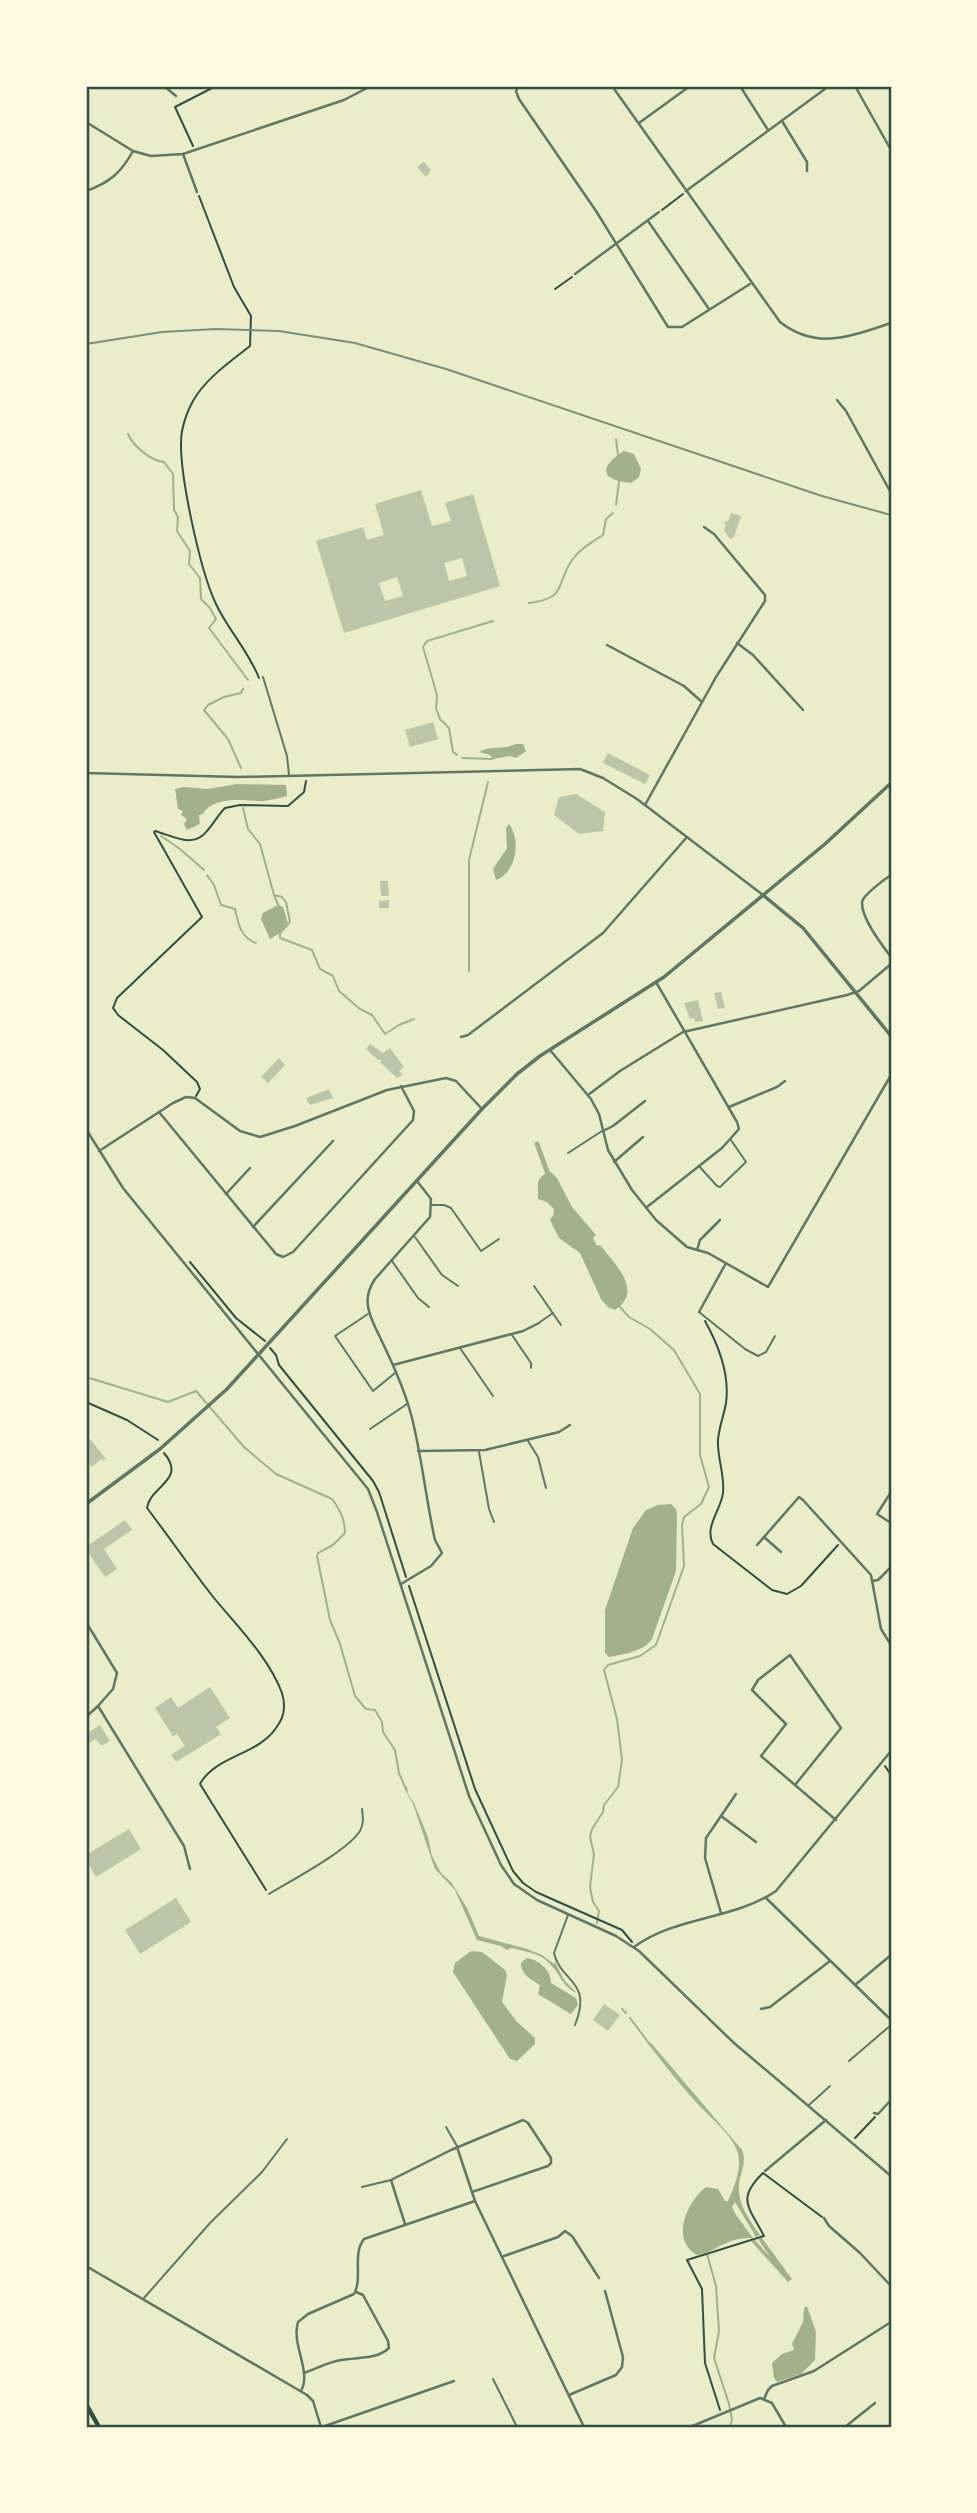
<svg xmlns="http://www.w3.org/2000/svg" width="977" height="2513" viewBox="0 0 977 2513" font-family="Georgia,serif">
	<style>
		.water { fill: #a3b18a }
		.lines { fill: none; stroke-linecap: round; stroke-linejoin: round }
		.stream { stroke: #a3b18a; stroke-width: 2 }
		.canal { stroke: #a3b18a; stroke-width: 5 }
		.building { fill: #bcc5a7; fill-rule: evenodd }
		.path { stroke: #344e41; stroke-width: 2 }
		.service { stroke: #617663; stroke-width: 2 }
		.minor { stroke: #617663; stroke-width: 2.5 }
		.tertiary { stroke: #617663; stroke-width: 3.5 }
		.secondary { stroke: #344e41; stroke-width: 4.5 }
		.rail { stroke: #7c8e77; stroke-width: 2 }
		.neatline { fill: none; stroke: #344e41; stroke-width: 2.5 }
	</style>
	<rect width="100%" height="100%" fill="#e9edc9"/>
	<!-- water -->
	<g class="water">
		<path d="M624,451L634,454L641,469L639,477L631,483C598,480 600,466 624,451Z"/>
		<path d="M516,744H523L526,751L516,758L510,756L493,759L490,755L479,752C490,745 504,750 516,744Z"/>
		<path d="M237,784L286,785L287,796C279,798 271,800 264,801C246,801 214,795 203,814L199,815L200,824L187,830L184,824L187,819L181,815L183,811L178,809L175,789L184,787L208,789Z"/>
		<path d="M509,824C521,840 517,872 496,880L493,869L507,848L506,828Z"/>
		<polygon points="278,905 283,907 288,923 280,933 270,939 261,919 263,913"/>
		<path d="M551,1172L557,1178L572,1207L596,1235L593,1238L597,1246L600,1245C615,1264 644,1291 615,1310L608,1307L601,1299L580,1253L559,1238L550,1220L553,1216L554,1209L547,1202L538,1199V1181L543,1175Z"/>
		<path d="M671,1504L676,1509L677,1515L676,1571L652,1639C643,1652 624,1654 609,1657L605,1653V1610L633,1528L646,1510L658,1505Z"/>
		<path d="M407,1786L408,1794L414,1803L428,1837L432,1856L441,1873L451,1882L467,1908L479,1936L527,1949L542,1955L554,1964L555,1962L564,1980L577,1993C562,1987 560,1973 549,1963C540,1953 524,1951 511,1948L507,1950L501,1946L477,1940L455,1890L435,1869L413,1804L404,1788Z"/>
		<polygon points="471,1951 482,1952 505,1970 507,1975 502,2002 517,2022 535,2038 535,2044 517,2061 510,2059 453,1972 455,1963"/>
		<path d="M527,1958C539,1960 551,1970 551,1983L576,1998L578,2005L571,2014L538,1994L540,1985C531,1979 521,1975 521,1963Z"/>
		<path d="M651,2043L742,2150C747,2162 741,2171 739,2183C737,2204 749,2219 760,2235L756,2237L735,2202L732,2207L736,2215L753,2238C725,2237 721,2250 697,2255C670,2239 687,2202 706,2187L718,2189L725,2201H728C734,2188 742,2168 738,2154C734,2135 706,2114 694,2100C678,2082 664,2064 649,2045Z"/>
		<polygon points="762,2238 792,2279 788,2282 751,2241 755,2240 770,2257 758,2239"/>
		<polygon points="807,2306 816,2332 815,2360 801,2374 777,2382 774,2378 772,2363 782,2354 794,2350 792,2344 803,2322 804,2308"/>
	</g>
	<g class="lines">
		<!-- stream -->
		<g class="stream">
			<path d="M128,434C133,446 151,461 164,462L173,474L174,510L178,517L177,531L190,551L189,564L200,578L201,599L210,608L216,619L209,628L248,680"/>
			<polyline points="616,439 618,455"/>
			<polyline points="616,505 619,482"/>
			<path d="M529,603C568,598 555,585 572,560C580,549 592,542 603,535L606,519L613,513"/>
			<polyline points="457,755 453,752 449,728 440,719 436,708 437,695 423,647 427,641 493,621"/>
			<polyline points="462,758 493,759"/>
			<polyline points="241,768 228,739 204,710 208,705 224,697 241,693 243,689"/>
			<polyline points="243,808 248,829 260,844 274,895 282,897 286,902 290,922 280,933"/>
			<polyline points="161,836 180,849 204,870"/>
			<path d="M207,875L214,885L221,905L235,909C238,923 241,938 256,943"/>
			<polyline points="274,895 279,907"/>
			<polyline points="280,934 280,938 312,950 320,969 333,976 339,991 360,1009 372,1015 385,1034 399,1025 414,1019"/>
			<polyline points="469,971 469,860 488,782"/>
			<path d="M86,1377L168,1402L196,1391L244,1447L276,1474L332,1499C340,1510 345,1519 345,1533L333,1545L318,1553L317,1556L330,1620L340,1644L355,1696L366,1709L375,1710L382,1722L383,1732L395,1750L399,1773L405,1787"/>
			<polyline points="597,1923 599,1911 593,1902 590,1887 594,1854 590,1837 592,1829 603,1812 604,1805 618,1787 622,1760 617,1719 604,1670 608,1665 640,1656 656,1645 684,1566 682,1525 684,1517 701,1504 709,1487 700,1455 700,1394 674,1350 650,1329 629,1317 620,1307"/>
			<polyline points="622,2009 626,2013"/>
			<polyline points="630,2018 651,2046"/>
			<polyline points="707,2254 716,2286 719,2331 714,2358 729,2404 732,2419 730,2427"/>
		</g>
		<!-- canal -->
		<polyline class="canal" points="537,1144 549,1177"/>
	</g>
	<!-- building -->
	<g class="building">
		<polygon points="424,162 431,170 426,177 417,167"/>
		<path d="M421,490L432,526L451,521L445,503L473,494L500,586L344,633L316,541L363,527L367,540L384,535L375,504ZM462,558L467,576L449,581L444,563ZM397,577L403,596L385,601L379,583Z"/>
		<polygon points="731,513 741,516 734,537 730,539 724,530 726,524 724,524 725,521 728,522"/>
		<polygon points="433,722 438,739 410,747 405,730"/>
		<polygon points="608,753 650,775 645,784 603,763"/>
		<polygon points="576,794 605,812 603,831 579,834 554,815 559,797"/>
		<polygon points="380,881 388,881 389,896 381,896"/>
		<polygon points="389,900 389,908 379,908 379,901"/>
		<polygon points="721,992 725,1008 718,1009 714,993"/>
		<polygon points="698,1000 703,1021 695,1022 694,1018 690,1019 684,1003"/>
		<polygon points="370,1044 383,1053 390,1048 404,1067 399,1071 403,1075 397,1078 380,1062 382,1060 378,1060 366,1049"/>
		<polygon points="279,1058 285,1065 268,1083 261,1077"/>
		<polygon points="329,1089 333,1098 310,1105 306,1098"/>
		<polygon points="90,1439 106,1459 102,1461 101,1459 92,1467 88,1462 86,1463 86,1441"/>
		<polygon points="125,1520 132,1530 104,1549 117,1569 105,1577 88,1552 86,1554 86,1547"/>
		<polygon points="210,1687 230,1718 216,1727 221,1734 176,1762 171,1755 185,1746 177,1734 173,1736 155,1708 171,1697 178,1708"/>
		<polygon points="100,1725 110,1741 101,1746 96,1739 89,1743 86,1741 86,1734"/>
		<polygon points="129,1829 141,1849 96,1877 86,1860 86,1855"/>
		<polygon points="176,1898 191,1922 140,1954 125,1930"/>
		<polygon points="604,2004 620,2015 608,2031 593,2020"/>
	</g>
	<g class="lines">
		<!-- path -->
		<g class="path">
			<polyline points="193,146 175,107 216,86"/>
			<path d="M199,196L234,287L251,316L250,346C230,362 206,378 193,401C188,410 184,421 182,431C176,465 201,573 216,604C228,630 248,650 259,678"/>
			<polyline points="662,210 683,194"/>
			<polyline points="555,289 572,277"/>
			<path d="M155,831C173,836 193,849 207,831C214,823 218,815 225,808L240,805L288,806L304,792L306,781"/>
			<polyline points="154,832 202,917 117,998 113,1008 118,1015 163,1050 197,1082 200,1089 196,1096"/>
			<polyline points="190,1262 236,1318 265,1341"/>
			<path d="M705,1321C719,1346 730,1374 726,1403C724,1415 719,1427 718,1440C717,1458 725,1475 723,1493C721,1510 704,1527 713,1544L772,1590L787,1594L801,1586L838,1545"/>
			<polyline points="270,1348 276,1355 279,1365 373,1481 379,1492 406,1577"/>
			<polyline points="86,1402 127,1420 158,1440"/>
			<path d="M164,1453C187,1480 150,1486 147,1508C170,1538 191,1569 214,1598C238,1627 269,1658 282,1693C286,1706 284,1718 276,1728C258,1755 215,1756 200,1784L266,1890"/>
			<polyline points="409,1586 475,1789 513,1871 523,1883 536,1892 622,1930 632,1942"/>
			<polyline points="885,1766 891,1775"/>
			<polyline points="855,2138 875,2117"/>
			<path d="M720,2410L705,2363L702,2289L687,2260L764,2236C749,2207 736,2199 763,2173L822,2217"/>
		</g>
		<!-- service -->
		<g class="service">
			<polyline points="263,677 287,756 289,775"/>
			<polyline points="568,1153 602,1131"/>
			<polyline points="699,1166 717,1186 720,1187 746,1162 731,1140"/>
			<polyline points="432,1205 444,1205 451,1208 481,1251 499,1239"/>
			<polyline points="415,1237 442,1275 458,1286"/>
			<polyline points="392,1261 418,1298 429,1307"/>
			<polyline points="534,1286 561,1325"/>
			<polyline points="699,1312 745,1349 758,1356 766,1352 775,1336"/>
			<polyline points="368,1314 335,1336 373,1391 395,1373"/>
			<polyline points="540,1322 553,1313"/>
			<polyline points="512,1335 531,1363 531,1368"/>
			<polyline points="460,1348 493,1396"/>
			<polyline points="370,1429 407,1404"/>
			<polyline points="528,1441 538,1457 546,1488"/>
			<polyline points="479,1452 489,1509 494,1522"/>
			<path d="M269,1894C292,1880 346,1852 360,1831C364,1824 363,1817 362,1809"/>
			<path d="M568,1915L554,1953C561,1983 593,1980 575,2025"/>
			<polyline points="849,2061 891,2025"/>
			<polyline points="809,2105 830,2086"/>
			<polyline points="446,2127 457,2146"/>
			<polyline points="362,2187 391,2180"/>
			<polyline points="144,2298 210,2223 262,2172 287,2139"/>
			<polyline points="493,2379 517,2427"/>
		</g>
		<!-- minor -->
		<g class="minor">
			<polyline points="164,86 176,96"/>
			<polyline points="518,86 516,91 519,99 596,211 668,327 682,327 750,284"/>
			<path d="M612,86L780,322C817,351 851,336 891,323"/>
			<polyline points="740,86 768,130"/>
			<polyline points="855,86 891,150"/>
			<polyline points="782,121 807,162 807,171"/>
			<polyline points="86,122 133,151 151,156 183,154 344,100 371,86"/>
			<polyline points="639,123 690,86"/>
			<polyline points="183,154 197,192"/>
			<path d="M86,191C109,183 121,173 133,151"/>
			<polyline points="686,191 829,86"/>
			<polyline points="648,221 709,309"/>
			<polyline points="575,274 659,212"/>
			<polyline points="837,400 846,411 891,493"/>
			<polyline points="737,643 753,655 803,710"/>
			<polyline points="607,645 684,686 702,702"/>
			<polyline points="86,773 238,777 580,769 603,778 637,799 763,895"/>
			<polyline points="645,805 716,677 765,601 765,595 714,534 704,527"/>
			<path d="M891,875C885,879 863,895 862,902C861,918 882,945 891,957"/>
			<polyline points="461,1037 468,1035 603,933 687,837"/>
			<polyline points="550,1050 591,1099 599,1114 608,1150 632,1190 656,1220 687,1247 708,1253 768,1287 891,1075"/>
			<polyline points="588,1095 620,1071 683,1032 847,995 859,991 891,964"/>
			<polyline points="729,1107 777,1087 785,1081"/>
			<polyline points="159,1112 276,1254 283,1257 293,1252 413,1120 414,1111 401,1086"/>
			<polyline points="86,1129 123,1188 368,1489 377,1512 469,1796 501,1865 514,1884 537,1900 616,1936 639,1951 734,2043 891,2176"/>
			<polyline points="603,1131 613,1126 645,1101"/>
			<polyline points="99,1151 173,1103 186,1097 195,1098 240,1131 260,1137 295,1126 387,1090 446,1078 456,1081 482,1109"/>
			<polyline points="614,1162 643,1137"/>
			<polyline points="226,1194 250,1168"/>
			<polyline points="647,1207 722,1148 739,1129 737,1122 656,982"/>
			<polyline points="253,1227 333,1141"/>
			<polyline points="697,1250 700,1240 720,1220"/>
			<polyline points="699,1312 726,1263"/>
			<polyline points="393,1365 523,1331 539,1323"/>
			<polyline points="418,1451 485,1450 559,1432 570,1425"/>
			<polyline points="891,1492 877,1514 891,1523"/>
			<polyline points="764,1537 781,1552"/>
			<polyline points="757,1545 799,1497 803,1500 871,1575 881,1629 891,1645"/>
			<polyline points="872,1581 878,1580 891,1567"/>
			<path d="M401,1584L431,1566L442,1553L435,1540C426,1500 422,1458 412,1418C404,1387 390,1358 376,1329C367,1310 363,1297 375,1279L430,1217L431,1199L417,1181"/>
			<polyline points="86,1622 117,1673 113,1689 98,1706 184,1846 190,1869"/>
			<polyline points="86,1717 98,1706"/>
			<polyline points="795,1785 841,1728 790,1655 758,1680 752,1690 786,1724 761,1756 836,1820"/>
			<polyline points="721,1816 756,1842"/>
			<polyline points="766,1898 891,2020"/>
			<polyline points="721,1913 705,1858 706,1838 736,1794"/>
			<path d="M634,1947C676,1916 734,1920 776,1891L891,1751"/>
			<polyline points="855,1985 891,1955"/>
			<polyline points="761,2009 770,2007 830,1961"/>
			<polyline points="874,2113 878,2114 891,2100"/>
			<polyline points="457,2147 472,2192"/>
			<polyline points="765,2171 826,2120"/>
			<polyline points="475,2201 584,2427"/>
			<polyline points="824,2218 829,2226 860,2253 891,2286"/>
			<polyline points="504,2256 558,2237 565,2231 572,2236 599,2278"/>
			<polyline points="86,2266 307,2395 313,2401 321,2427"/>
			<path d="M304,2373C316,2369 328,2362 341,2360C357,2357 376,2360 389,2348L388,2341L363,2295L356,2292"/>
			<path d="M301,2391C312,2371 291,2345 298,2322L308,2314L354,2294C363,2278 352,2254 364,2239L475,2201L472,2192L548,2166L551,2163V2158L528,2123L523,2120L451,2150L391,2180L405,2224"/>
			<polyline points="569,2395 616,2375 622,2367 623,2357 605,2291"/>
			<polyline points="764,2399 768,2390 772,2386 814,2371 891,2322"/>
			<polyline points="322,2427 454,2381"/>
			<polyline points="690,2427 760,2398 772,2403 786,2427"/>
			<polyline points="845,2427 875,2403"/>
		</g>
		<!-- tertiary -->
		<g class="tertiary">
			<polyline points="763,895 803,928 891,1036"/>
			<polyline points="86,1504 160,1449 227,1389 482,1109 517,1074 540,1056 664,977 825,844 891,783"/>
		</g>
		<!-- secondary -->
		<polyline class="secondary" points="86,2404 99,2427"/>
		<!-- rail -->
		<polyline class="rail" points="86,344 162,332 216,329 279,331 355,343 446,369 822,496 891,515"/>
	</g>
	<!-- border -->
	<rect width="977" height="2513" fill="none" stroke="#fefae0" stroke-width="175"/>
	<rect x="88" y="88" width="802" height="2338" class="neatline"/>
</svg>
